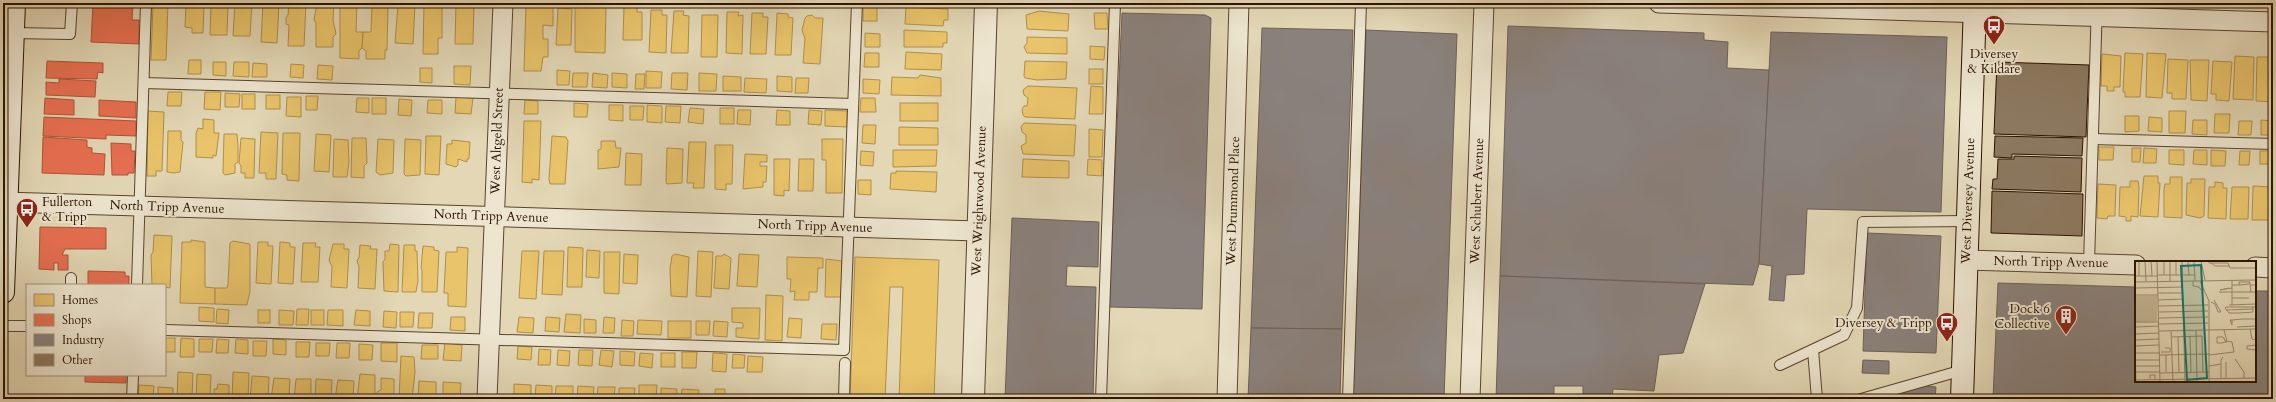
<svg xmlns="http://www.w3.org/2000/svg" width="2276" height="402" viewBox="0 0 2276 402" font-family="Cardo,serif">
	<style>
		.homes { fill: #e9c46a; stroke: #b08f4a }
		.shops { fill: #e76f51; stroke: #af5339 }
		.industry { fill: #8a817c; stroke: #6e6057 }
		.building { fill: #8b785e; stroke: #2c1200 }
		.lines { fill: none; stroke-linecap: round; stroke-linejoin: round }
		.service-casing { stroke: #5a432d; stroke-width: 12 }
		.minor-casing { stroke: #5a432d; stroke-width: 21 }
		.tertiary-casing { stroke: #5a432d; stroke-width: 24 }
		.secondary-casing { stroke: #2c1200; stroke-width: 24 }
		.service { stroke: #ede5cf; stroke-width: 10 }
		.minor { stroke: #ede5cf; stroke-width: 19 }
		.tertiary { stroke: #ede5cf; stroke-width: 22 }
		.secondary { stroke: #ede5cf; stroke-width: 22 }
		.labels { text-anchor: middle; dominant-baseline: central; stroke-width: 4; stroke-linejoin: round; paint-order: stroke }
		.poi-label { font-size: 13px; fill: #2c1200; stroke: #ede5cf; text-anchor: end }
		.street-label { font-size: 13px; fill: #2c1200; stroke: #ede5cf }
		.inset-road { fill: none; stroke: #9a886d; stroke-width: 1 }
		.view { fill: #0f766e; fill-opacity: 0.15; stroke: #0f766e; stroke-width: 2 }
		.inset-edge { fill: none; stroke: #2c1200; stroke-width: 2 }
	</style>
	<rect width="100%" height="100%" fill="#e3d7b5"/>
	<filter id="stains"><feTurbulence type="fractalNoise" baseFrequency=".005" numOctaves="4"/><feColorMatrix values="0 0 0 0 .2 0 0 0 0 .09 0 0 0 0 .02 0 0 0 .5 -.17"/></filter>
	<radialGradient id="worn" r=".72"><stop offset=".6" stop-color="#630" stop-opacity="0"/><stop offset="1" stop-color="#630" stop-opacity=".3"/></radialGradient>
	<!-- homes -->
	<g class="homes">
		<polygon points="153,3 168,3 166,60 151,60"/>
		<polygon points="186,3 204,3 203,33 192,33 192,28 185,27"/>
		<polygon points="211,3 228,3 227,35 210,35"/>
		<polygon points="235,3 252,3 250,36 233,36"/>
		<polygon points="263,3 279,3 277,43 261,42"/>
		<polygon points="289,3 306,3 304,46 288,46 289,25 286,24 286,18 288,15"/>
		<polygon points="317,3 334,3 333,20 336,34 333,37 333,47 316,47 316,23 314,20"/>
		<polygon points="340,3 357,3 356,32 363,32 362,48 359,51 359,59 340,58"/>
		<polygon points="372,3 388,4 387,50 385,50 385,59 366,59 366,51 362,48 363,32 371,32"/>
		<polygon points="403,3 414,3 415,5 413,44 395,43 398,5"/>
		<polygon points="456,3 474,3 473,44 455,44"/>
		<polygon points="526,3 553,3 553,26 543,25 543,39 548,39 548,57 543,57 541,71 524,71"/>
		<polygon points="424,4 442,4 442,38 438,38 438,54 423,54"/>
		<polygon points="575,4 595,7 595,4 606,5 605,53 575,52"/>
		<polygon points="624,6 637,6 637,12 642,12 642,40 623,40"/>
		<rect x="863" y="7" width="14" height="14"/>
		<polygon points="906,7 948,9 948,20 944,20 943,26 905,24"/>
		<polygon points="558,8 572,9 571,45 556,45"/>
		<polygon points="651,10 662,10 662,15 667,15 666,53 649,52"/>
		<polygon points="674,11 684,11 683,15 689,16 688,53 671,53"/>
		<polygon points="1039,11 1069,14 1068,31 1027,29 1026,15"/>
		<polygon points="727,12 739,12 738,16 743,15 742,54 726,53"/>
		<polygon points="752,13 763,13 763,17 768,17 766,54 750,54"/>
		<polygon points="777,13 788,14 788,17 793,18 791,55 775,55"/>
		<polygon points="1094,13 1107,13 1108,29 1095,29"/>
		<polygon points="702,15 718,15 717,57 701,57"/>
		<polygon points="812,15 815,18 823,18 820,64 803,63 805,39 802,30 805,18 807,16"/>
		<polygon points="904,30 947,32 947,43 943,43 943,47 904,47"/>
		<polygon points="865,33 880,34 880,47 865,47"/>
		<polygon points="1027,37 1067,38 1067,54 1027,53 1024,47 1027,43"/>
		<polygon points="1090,46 1105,47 1104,60 1090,59"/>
		<polygon points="906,52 942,54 941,70 905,69"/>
		<polygon points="865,53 879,53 879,67 864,67"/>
		<polygon points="2125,53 2143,54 2140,97 2125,97 2125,92 2123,92"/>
		<polygon points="2147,53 2166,54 2162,98 2146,97"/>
		<polygon points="2102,54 2121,56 2120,87 2114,87 2114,91 2107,91 2107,86 2101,86"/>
		<polygon points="2235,56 2254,57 2253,100 2233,99"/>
		<polygon points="2257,57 2273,57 2273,102 2256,101"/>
		<polygon points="2168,59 2188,60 2186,99 2172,99 2172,93 2167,93"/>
		<polygon points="189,60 201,60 201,74 188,74"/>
		<polygon points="2190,60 2209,60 2207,101 2191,100"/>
		<polygon points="1025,61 1067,62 1066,79 1037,80 1025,78 1024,76"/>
		<polygon points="2213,61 2232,62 2229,101 2216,100 2216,94 2211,94"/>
		<polygon points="213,62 226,62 226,76 213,75"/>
		<polygon points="234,62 249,62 249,77 233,76"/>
		<polygon points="253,63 267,64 267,77 252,77"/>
		<polygon points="291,64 304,65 303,78 290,77"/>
		<polygon points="318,65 333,66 332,80 317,79"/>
		<polygon points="454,66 471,66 470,85 454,84"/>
		<polygon points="420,68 432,68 432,83 420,82"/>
		<rect x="1089" y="69" width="14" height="15"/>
		<polygon points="557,70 570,71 569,85 557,85"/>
		<polygon points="646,71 662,72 661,88 646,88"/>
		<polygon points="573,73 588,73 587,87 572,87"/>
		<polygon points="593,73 608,75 607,88 592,87"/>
		<polygon points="612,73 627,74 627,88 612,87"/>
		<polygon points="672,73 688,73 687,90 671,89"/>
		<polygon points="699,73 717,74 716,91 699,91"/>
		<polygon points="636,74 645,74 644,89 635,89"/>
		<polygon points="920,75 941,78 941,96 891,95 892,77 918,78"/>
		<polygon points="723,76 741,77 741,91 723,91"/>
		<polygon points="777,76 792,77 792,92 777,91"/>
		<polygon points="745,78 767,79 766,93 744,92"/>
		<polygon points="796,78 809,78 808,93 795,93"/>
		<polygon points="863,79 880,80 879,94 863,93"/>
		<polygon points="1028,86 1077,88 1075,119 1025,117 1023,115 1022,109 1024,106 1027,106 1028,98 1024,95 1023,90"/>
		<polygon points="1091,86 1103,87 1103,114 1089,114"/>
		<polygon points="168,92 182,92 181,106 167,106"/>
		<polygon points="205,92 221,92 220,110 204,109"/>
		<polygon points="225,93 240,94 239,107 225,107"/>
		<rect x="242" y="94" width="13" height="15"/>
		<rect x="266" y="95" width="14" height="14"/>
		<polygon points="306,96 318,96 317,110 306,110"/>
		<polygon points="287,97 301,97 301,117 286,116"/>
		<polygon points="456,97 473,98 471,114 455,113"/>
		<polygon points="357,98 369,98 369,113 356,112"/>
		<rect x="372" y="98" width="14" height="16"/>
		<polygon points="861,98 875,98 876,112 860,112"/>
		<polygon points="399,99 412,100 411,116 398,115"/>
		<polygon points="428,100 442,100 442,114 427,113"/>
		<polygon points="525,100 538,101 538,114 524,114"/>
		<polygon points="574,103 588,104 587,117 574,117"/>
		<rect x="900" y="103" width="38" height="18"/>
		<polygon points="609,105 623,105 623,121 609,120"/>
		<polygon points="647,105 662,106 662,123 647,122"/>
		<polygon points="630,106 644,106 643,120 630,120"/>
		<polygon points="666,106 681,106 680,123 665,122"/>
		<polygon points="690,108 704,109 703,124 688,122"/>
		<rect x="720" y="108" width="14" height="16"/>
		<polygon points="738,110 751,110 750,125 737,124"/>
		<polygon points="777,110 790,111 790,125 776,125"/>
		<polygon points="809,110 822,111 821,125 808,124"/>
		<polygon points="825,110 847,111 847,127 825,126"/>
		<polygon points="148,111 164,112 162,171 156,171 156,176 147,176"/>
		<polygon points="2169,111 2186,111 2185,133 2169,133"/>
		<polygon points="2215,114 2230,114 2229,133 2214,133"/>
		<polygon points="2125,116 2139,116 2139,131 2125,132"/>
		<polygon points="2149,117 2162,118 2162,132 2148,131"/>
		<polygon points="203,119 214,120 214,133 219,133 216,156 213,155 213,158 196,157 196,133 198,128 203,129"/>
		<polygon points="2193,120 2207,120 2207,135 2192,134"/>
		<polygon points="2261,120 2273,121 2273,135 2261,135"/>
		<polygon points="524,121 541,121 539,180 532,179 532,183 522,182"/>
		<polygon points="2239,121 2252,121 2251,135 2238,135"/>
		<polygon points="1024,123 1076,125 1074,156 1023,154 1021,146 1026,143 1026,135 1022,132 1021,127"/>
		<polygon points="863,125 876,125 875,144 862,143"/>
		<polygon points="899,127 938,128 938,145 899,145"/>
		<polygon points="1089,129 1103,130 1102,157 1089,157"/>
		<polygon points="168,131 181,131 181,140 183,142 180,172 174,173 167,172"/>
		<polygon points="261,132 278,133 276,179 266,179 266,173 259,173"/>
		<polygon points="283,133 300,133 299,181 287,180 287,175 282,174"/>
		<polygon points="224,134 237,134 238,146 238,162 235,164 235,173 225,175 223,173"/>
		<polygon points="316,134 331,135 329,172 314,171"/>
		<polygon points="426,136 441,136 439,175 425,174"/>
		<polygon points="552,136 566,137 568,141 565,184 550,184 549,179"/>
		<polygon points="241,138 255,139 254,178 245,178 245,173 241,173 241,166 239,163"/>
		<polygon points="352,138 366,138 367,163 364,166 364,178 351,177"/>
		<polygon points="334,139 348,140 349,162 347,177 333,177"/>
		<polygon points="378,139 394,140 393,173 380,175 376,172"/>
		<polygon points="405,139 421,140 420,175 406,176 404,174"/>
		<polygon points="822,139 843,139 842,193 826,193 826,160 822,160"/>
		<polygon points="452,140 470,142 469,159 467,159 467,162 458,159 458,165 456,167 446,164 447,144 452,144"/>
		<polygon points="601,141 615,141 616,148 621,148 619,167 598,169 598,150 601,149"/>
		<polygon points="689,142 706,142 704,188 693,188 694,183 687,183"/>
		<polygon points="715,145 733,145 732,184 726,184 726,190 715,189"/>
		<polygon points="2099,147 2114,147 2113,160 2099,160"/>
		<polygon points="667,148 683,149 682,183 667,184 666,182"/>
		<polygon points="2132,148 2141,148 2140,162 2132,162"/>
		<polygon points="2144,148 2157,149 2156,163 2143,163"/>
		<polygon points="893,150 937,150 936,166 893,167"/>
		<polygon points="2169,150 2184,150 2184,165 2169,164"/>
		<polygon points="2194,150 2207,150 2207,165 2193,164"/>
		<polygon points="2211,150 2226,151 2225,166 2211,166"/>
		<polygon points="861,151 874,152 873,166 860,165"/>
		<polygon points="2240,151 2250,151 2249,165 2239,165"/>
		<rect x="2260" y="151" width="13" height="13"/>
		<polygon points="626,153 642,154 641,185 625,185"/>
		<polygon points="745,154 767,155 767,162 760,162 760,166 767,166 766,182 763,182 763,187 743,189"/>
		<polygon points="774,159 790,159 789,191 784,190 784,196 774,195"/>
		<polygon points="799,159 814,159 813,191 798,191"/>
		<polygon points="1023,159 1069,161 1069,178 1022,177"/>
		<polygon points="1088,159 1102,160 1102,176 1087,175"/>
		<polygon points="896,171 937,172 936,192 890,189 891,173 896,173"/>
		<polygon points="2144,176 2158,176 2158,183 2160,183 2158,217 2140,216"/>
		<polygon points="2170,177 2182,177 2182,218 2164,217 2164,190 2165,184 2170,184"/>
		<polygon points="2191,179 2205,179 2204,216 2200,218 2186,215 2187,183 2191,183"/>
		<polygon points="858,180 871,180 871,195 858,194"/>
		<polygon points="2130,181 2138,181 2139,187 2138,217 2131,216 2131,221 2126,221 2126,217 2119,216 2120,187 2130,187"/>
		<polygon points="2215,182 2223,183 2223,188 2227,188 2226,219 2208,218 2209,187 2215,187"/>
		<polygon points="2098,184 2116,185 2115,216 2108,216 2107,219 2097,218"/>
		<polygon points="2253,186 2271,187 2270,220 2252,220"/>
		<polygon points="2232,187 2249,187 2248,219 2230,219"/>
		<polygon points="154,235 172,236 170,288 165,287 165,285 152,285 151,255 153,252"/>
		<polygon points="191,240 205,242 205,287 215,288 215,304 180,303 182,242 191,242"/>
		<polygon points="233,241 250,244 250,291 247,305 215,304 215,288 227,288 228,284 230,243"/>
		<polygon points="258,242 268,242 268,246 273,246 271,284 256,283"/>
		<polygon points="280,242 290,243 290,247 295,247 293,284 278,283"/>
		<polygon points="303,243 316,243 315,247 320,247 318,282 301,282"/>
		<polygon points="333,244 344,244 344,249 349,249 347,288 331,287 332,267 329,260"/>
		<polygon points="390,244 399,245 398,292 384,291 383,262 385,259 385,251 389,251"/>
		<polygon points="360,245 371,246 370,249 377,249 375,289 358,288 359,268 357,260 359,258"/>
		<polygon points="404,245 415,245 415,251 417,251 418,281 416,292 402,292"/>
		<polygon points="423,246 434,247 434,250 439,251 437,292 422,292 422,270 421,268"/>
		<polygon points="457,247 468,248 466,307 448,306 448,293 444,293 446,252 457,252"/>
		<polygon points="568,247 583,248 582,287 567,287"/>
		<polygon points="587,250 600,251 599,278 586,277"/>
		<polygon points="522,251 539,251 536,299 519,298"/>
		<polygon points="544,251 564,251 562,295 542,294"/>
		<polygon points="698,251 713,252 711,297 696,296"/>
		<polygon points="604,252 620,252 619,294 604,293"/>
		<polygon points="624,254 638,255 637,284 623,283"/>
		<polygon points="675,254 689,257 687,297 671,296 670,269 672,256"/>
		<polygon points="724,254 731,258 729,289 714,288 716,256 722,256"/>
		<polygon points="739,254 759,255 757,287 737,286"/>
		<polygon points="787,257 823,258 823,268 818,268 817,292 809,292 809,300 794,300 795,291 790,292 791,279 787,279"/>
		<polygon points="855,257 939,260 934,399 899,399 903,287 890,287 885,399 850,399"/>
		<polygon points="826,259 842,261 841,297 825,297"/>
		<polygon points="766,295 783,296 782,341 765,340"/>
		<polygon points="199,307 214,308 214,322 199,321"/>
		<polygon points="732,308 760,308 759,339 736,337 736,328 743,328 743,323 732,322"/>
		<polygon points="217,309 229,310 228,324 216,323"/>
		<polygon points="297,309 309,309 308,325 296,325"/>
		<rect x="258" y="310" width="12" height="13"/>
		<polygon points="279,310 294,311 293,325 279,325"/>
		<rect x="311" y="310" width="13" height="15"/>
		<polygon points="328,310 343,310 343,326 327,325"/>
		<polygon points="356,310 370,311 370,326 354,325"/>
		<polygon points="384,311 397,312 396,328 383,327"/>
		<polygon points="400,312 414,312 413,327 400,327"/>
		<polygon points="419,313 433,313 432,328 418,328"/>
		<polygon points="566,314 581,315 580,333 564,332"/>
		<polygon points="451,317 465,317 465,331 450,330"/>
		<polygon points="519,317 534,318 533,333 517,332"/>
		<polygon points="546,317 560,318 559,332 545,331"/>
		<polygon points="604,317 615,318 614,333 603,333"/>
		<polygon points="789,318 802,319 801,338 787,337"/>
		<polygon points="584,319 596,320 596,333 584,333"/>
		<polygon points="622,320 634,321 633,336 621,336"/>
		<polygon points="638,320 662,321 661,335 637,334"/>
		<rect x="668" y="321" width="23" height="17"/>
		<polygon points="696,321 710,321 709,335 696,335"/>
		<polygon points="714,321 728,322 727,337 713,336"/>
		<polygon points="822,324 837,324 836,340 821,339"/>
		<rect x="165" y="338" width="10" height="14"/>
		<polygon points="181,338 194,339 194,357 180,357"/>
		<polygon points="199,339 213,339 212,352 199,352"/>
		<polygon points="217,339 229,340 228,353 216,353"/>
		<polygon points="236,339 248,340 248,354 235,353"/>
		<polygon points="273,339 286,340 286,355 273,354"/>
		<polygon points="253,341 267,341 266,356 253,356"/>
		<polygon points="296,342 310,342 309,357 296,357"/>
		<polygon points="316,343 330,343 329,356 316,356"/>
		<polygon points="337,343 350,343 349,358 336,358"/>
		<polygon points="381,343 397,343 397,362 381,361"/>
		<polygon points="445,343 462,345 461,361 443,360"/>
		<polygon points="359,344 373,345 372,360 359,360"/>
		<polygon points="422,345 438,345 438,359 421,359"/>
		<polygon points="518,346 532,347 531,360 517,359"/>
		<polygon points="539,349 551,350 550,365 538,365"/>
		<polygon points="558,350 570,351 569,366 557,365"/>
		<polygon points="579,350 593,350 592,366 578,365"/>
		<polygon points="601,350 614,351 612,367 599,365"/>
		<polygon points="620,351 635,352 634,366 620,365"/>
		<polygon points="682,352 697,352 696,368 682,368"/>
		<polygon points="640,353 653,354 652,368 639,366"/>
		<rect x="661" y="353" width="14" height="14"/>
		<polygon points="713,353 727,354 726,372 712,371"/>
		<polygon points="733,354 745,355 744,368 732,368"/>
		<polygon points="401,356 414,357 415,372 412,399 399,399"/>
		<polygon points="748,356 763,357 762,372 747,372"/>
		<polygon points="178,372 193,373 192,399 177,399"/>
		<polygon points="233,372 249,373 248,399 232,399"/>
		<polygon points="197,374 211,375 210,399 196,399"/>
		<polygon points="360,374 375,375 375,399 357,399"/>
		<polygon points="252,376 269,377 268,399 250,399"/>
		<polygon points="274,378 290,379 289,399 271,399"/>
		<polygon points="381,378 394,379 394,399 377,399 377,392 381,390"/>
		<polygon points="296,379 311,379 311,399 294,399"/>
		<polygon points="316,379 332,380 331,399 315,399"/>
		<polygon points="338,380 354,381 353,399 335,399"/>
		<polygon points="419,381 436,382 436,399 418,399"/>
		<polygon points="443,382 461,383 460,399 443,399"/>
		<polygon points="218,384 229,385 229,399 214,399 214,389 217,389"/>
		<polygon points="514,384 531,385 531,399 514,399"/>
		<polygon points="139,385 154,386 153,399 138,399"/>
		<polygon points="536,385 552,386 552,399 535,399"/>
		<polygon points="639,385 657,385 656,399 639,399"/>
		<polygon points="556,386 573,386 573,399 555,399"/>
		<polygon points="578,386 594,387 593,399 577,399"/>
		<polygon points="158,387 173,388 173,399 158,399"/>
		<polygon points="598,387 615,387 614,399 597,399"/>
		<polygon points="619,388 635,388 634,399 619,399"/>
		<polygon points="661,388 677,389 677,399 661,399"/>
		<polygon points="682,389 699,390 698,399 681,399"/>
		<polygon points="715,389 725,389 725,399 710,399 710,396 715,396"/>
	</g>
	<!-- shops -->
	<g class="shops">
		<polygon points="93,3 133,3 132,20 139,20 139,44 91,42"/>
		<polygon points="47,61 103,63 103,73 98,72 97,79 46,78"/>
		<polygon points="59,79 96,81 95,97 46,95 46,82 59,83"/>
		<polygon points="45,98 74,100 74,115 44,114"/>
		<polygon points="99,100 136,102 136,118 99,116"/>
		<polygon points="44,117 136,121 136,136 106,135 106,139 43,136"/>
		<polygon points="43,137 87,140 87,147 92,148 92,153 105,154 104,175 42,173"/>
		<polygon points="111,143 131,144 131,151 135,151 134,173 128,173 128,175 112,175"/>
		<polygon points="40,227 106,228 106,249 65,249 62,255 68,255 68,270 58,270 58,263 54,263 54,270 39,269"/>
		<polygon points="88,271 125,272 125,276 129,276 129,285 88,285"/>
		<polygon points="85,375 126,375 126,383 85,382"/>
	</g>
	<!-- industry -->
	<g class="industry">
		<polygon points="1122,13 1205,15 1211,18 1202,309 1109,307"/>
		<polygon points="1508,26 1704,33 1704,40 1728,42 1727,68 1769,70 1759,264 1753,285 1500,276"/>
		<polygon points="1262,28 1353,30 1342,329 1251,328"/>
		<polygon points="1366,30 1457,34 1444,399 1353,399"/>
		<polygon points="1771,32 1947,37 1941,212 1807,209 1804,274 1786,275 1784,301 1769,300 1772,266 1759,264"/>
		<polygon points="1012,218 1099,222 1098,267 1067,266 1066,286 1096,287 1093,399 1005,399"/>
		<polygon points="1867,233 1941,236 1936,353 1863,351"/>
		<polygon points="1500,276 1705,284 1683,353 1659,355 1654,391 1613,389 1612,399 1583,399 1583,386 1554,386 1554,399 1496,399"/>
		<polygon points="1998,283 2136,287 2136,381 2255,381 2255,291 2273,291 2273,399 1993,399"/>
		<polygon points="1251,328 1342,329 1340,399 1248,399"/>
		<polygon points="1863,360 1889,361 1889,374 1862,373"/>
		<polygon points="1923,385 1936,387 1935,399 1884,399"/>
	</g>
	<!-- building -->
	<g class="building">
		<polygon points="1997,62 2089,65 2086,137 1994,134"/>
		<polygon points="1995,136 2083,138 2082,156 2012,154 2012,158 1994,157"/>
		<polygon points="2014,156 2082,158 2081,192 1992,189 1993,179 1997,179 1998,159 2014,159"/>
		<polygon points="1992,191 2083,194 2082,236 1991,233"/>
	</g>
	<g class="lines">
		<!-- service casing -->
		<g class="service-casing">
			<g id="service">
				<polyline points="13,33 70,34 72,3"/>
				<polyline points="144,83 853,104"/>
				<polyline points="2093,139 2273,144"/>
				<polyline points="2089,263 2097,3"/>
				<polyline points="71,285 71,278"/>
				<polyline points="137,285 146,3"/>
				<polyline points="3,326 27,326"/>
				<polyline points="165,330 844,350 857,3"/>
				<polyline points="1813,350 1817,399"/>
				<polyline points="1780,365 1844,335 1857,308 1863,222 1968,221"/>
				<polyline points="132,399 133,375"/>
				<polyline points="844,399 845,363"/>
				<polyline points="1101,399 1115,3"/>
				<polyline points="1348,399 1361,3"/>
				<polyline points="1861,399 1963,370"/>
			</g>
		</g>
		<!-- minor casing -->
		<g class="minor-casing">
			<g id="minor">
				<polyline points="1659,3 2273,22"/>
				<polyline points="3,202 978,231"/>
				<polyline points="1966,260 2136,265"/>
				<polyline points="2255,267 2273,268"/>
				<polyline points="487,399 503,3"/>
				<polyline points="1227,399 1239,3"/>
				<polyline points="1470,399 1484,3"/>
			</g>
		</g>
		<!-- tertiary casing -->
		<g class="tertiary-casing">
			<polyline id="tertiary" points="973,399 986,3"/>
		</g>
		<!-- secondary casing -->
		<g class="secondary-casing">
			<g id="secondary">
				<polyline points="3,292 14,3"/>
				<polyline points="1962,399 1975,3"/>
			</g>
		</g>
		<!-- service -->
		<use href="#service" class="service"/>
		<!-- minor -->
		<use href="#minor" class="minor"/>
		<!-- tertiary -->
		<use href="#tertiary" class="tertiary"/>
		<!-- secondary -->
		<use href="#secondary" class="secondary"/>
	</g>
	<!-- icons -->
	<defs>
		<g id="bus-pin" transform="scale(1.15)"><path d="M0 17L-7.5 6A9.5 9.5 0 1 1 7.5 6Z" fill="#8f2418" stroke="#ede5cf"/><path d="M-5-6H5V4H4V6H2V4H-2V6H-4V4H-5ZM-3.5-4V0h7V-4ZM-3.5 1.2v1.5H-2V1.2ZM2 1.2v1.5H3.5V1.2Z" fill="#fff"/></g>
		<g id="building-pin" transform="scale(1.15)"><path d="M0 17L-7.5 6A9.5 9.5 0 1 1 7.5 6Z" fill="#8f2418" stroke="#ede5cf"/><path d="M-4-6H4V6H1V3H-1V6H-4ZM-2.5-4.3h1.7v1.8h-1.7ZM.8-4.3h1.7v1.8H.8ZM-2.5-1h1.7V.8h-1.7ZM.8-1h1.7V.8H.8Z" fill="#fff"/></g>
	</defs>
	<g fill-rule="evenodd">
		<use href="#bus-pin" x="1994" y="26"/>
		<use href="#bus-pin" x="27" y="209"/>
		<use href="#building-pin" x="2066" y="316"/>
		<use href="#bus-pin" x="1947" y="323"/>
	</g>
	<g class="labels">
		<!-- poi labels -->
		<g class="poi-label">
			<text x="1994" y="54" text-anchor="middle">Diversey<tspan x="1994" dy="15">&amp; Kildare</tspan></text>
			<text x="42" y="202" text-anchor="start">Fullerton<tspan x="42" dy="15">&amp; Tripp</tspan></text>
			<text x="2050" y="309">Dock 6<tspan x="2050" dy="15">Collective</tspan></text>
			<text x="1932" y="323">Diversey &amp; Tripp</text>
		</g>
		<!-- street labels -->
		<g class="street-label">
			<text transform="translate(497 141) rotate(-88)">West Altgeld Street</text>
			<text transform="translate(979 201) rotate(-88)">West Wrightwood Avenue</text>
			<text transform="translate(1233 201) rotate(-88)">West Drummond Place</text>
			<text transform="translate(1477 201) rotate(-88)">West Schubert Avenue</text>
			<text transform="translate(1968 201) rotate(-88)">West Diversey Avenue</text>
			<text transform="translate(167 207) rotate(2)">North Tripp Avenue</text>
			<text transform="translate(491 216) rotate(2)">North Tripp Avenue</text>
			<text transform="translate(815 226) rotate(2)">North Tripp Avenue</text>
			<text transform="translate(2051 262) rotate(1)">North Tripp Avenue</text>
		</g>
	</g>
	<!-- overview -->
	<g transform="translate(2135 261)">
		<rect width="121" height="121" fill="#e3d7b5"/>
		<path d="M0,35H22V60L0,61Z" fill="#c4b696"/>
		<path class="inset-road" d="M4,0V15M10,0L11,20M16,0L17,15M22,0L25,121M29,0V14M35,0V20M41,0V14M47,0L50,121M53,0L54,14M59,0L60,20M66,0L70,19M74,0V2H93L95,7H121M76,2L80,5H94M23,14H60M0,15H23M97,19V44M58,20V25L64,26L66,29M65,20L74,40V121M0,21L121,19M97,24H104L115,23V21H104V24M0,27L48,26M94,27L85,29L97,27M84,31H121M116,31L115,24H121M23,32H48M0,34H23M97,37H114M23,39L48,38M76,41L80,43L83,51H86L79,39M94,44L121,43M23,45L73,44M118,46V51L105,52H94L90,47L91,46H121M91,49L118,48M24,51L73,50M24,57L73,56M97,59V64L95,59H97L108,58H121M0,61H24M24,63L73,62M0,66L24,65M102,66L121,65V58M115,68L117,78L121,79M61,69L62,121M89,69L92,81H91L86,82H82V76H88L91,81M24,70L121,68M36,70L38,121M0,73L24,72M37,76L67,75L68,111M43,76L44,111M55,76L56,111M0,79L24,78M0,84L1,121M121,84L112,85V88L121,89M0,85L24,84M26,91H35V87H30M0,92H25M25,94L74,93M31,94V111M74,94L99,91L97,81L92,80M100,98L109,111V117M0,99H25M91,101V117M0,105H25M74,105L86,103M1,111H25M25,112L74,111M86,117V99L88,96M15,118V114H20V118M0,119L121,117"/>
		<path class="view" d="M66,4L72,117L52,119L46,5Z"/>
		<rect width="121" height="121" class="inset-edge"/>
	</g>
	<!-- margin -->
	<rect width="2276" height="402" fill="none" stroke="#e3d7b5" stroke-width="16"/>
	<rect x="4" y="4" width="2268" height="394" fill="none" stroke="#2c1200" stroke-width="2"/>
	<rect x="8" y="8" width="2260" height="386" fill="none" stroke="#2c1200"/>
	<!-- legend -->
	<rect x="26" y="284" width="140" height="92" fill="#ede5cf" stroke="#a0917c"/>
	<rect x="34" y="294" width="20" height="12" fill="#e9c46a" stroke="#a0917c"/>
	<text x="62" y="304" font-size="12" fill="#2c1200">Homes</text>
	<rect x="34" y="314" width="20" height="12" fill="#e76f51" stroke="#a0917c"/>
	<text x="62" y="324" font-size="12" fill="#2c1200">Shops</text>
	<rect x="34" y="334" width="20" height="12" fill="#8a817c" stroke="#a0917c"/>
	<text x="62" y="344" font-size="12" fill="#2c1200">Industry</text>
	<rect x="34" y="354" width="20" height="12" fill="#8b785e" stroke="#a0917c"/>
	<text x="62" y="364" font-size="12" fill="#2c1200">Other</text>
	<rect width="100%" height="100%" filter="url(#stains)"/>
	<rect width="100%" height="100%" fill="url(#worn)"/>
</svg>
